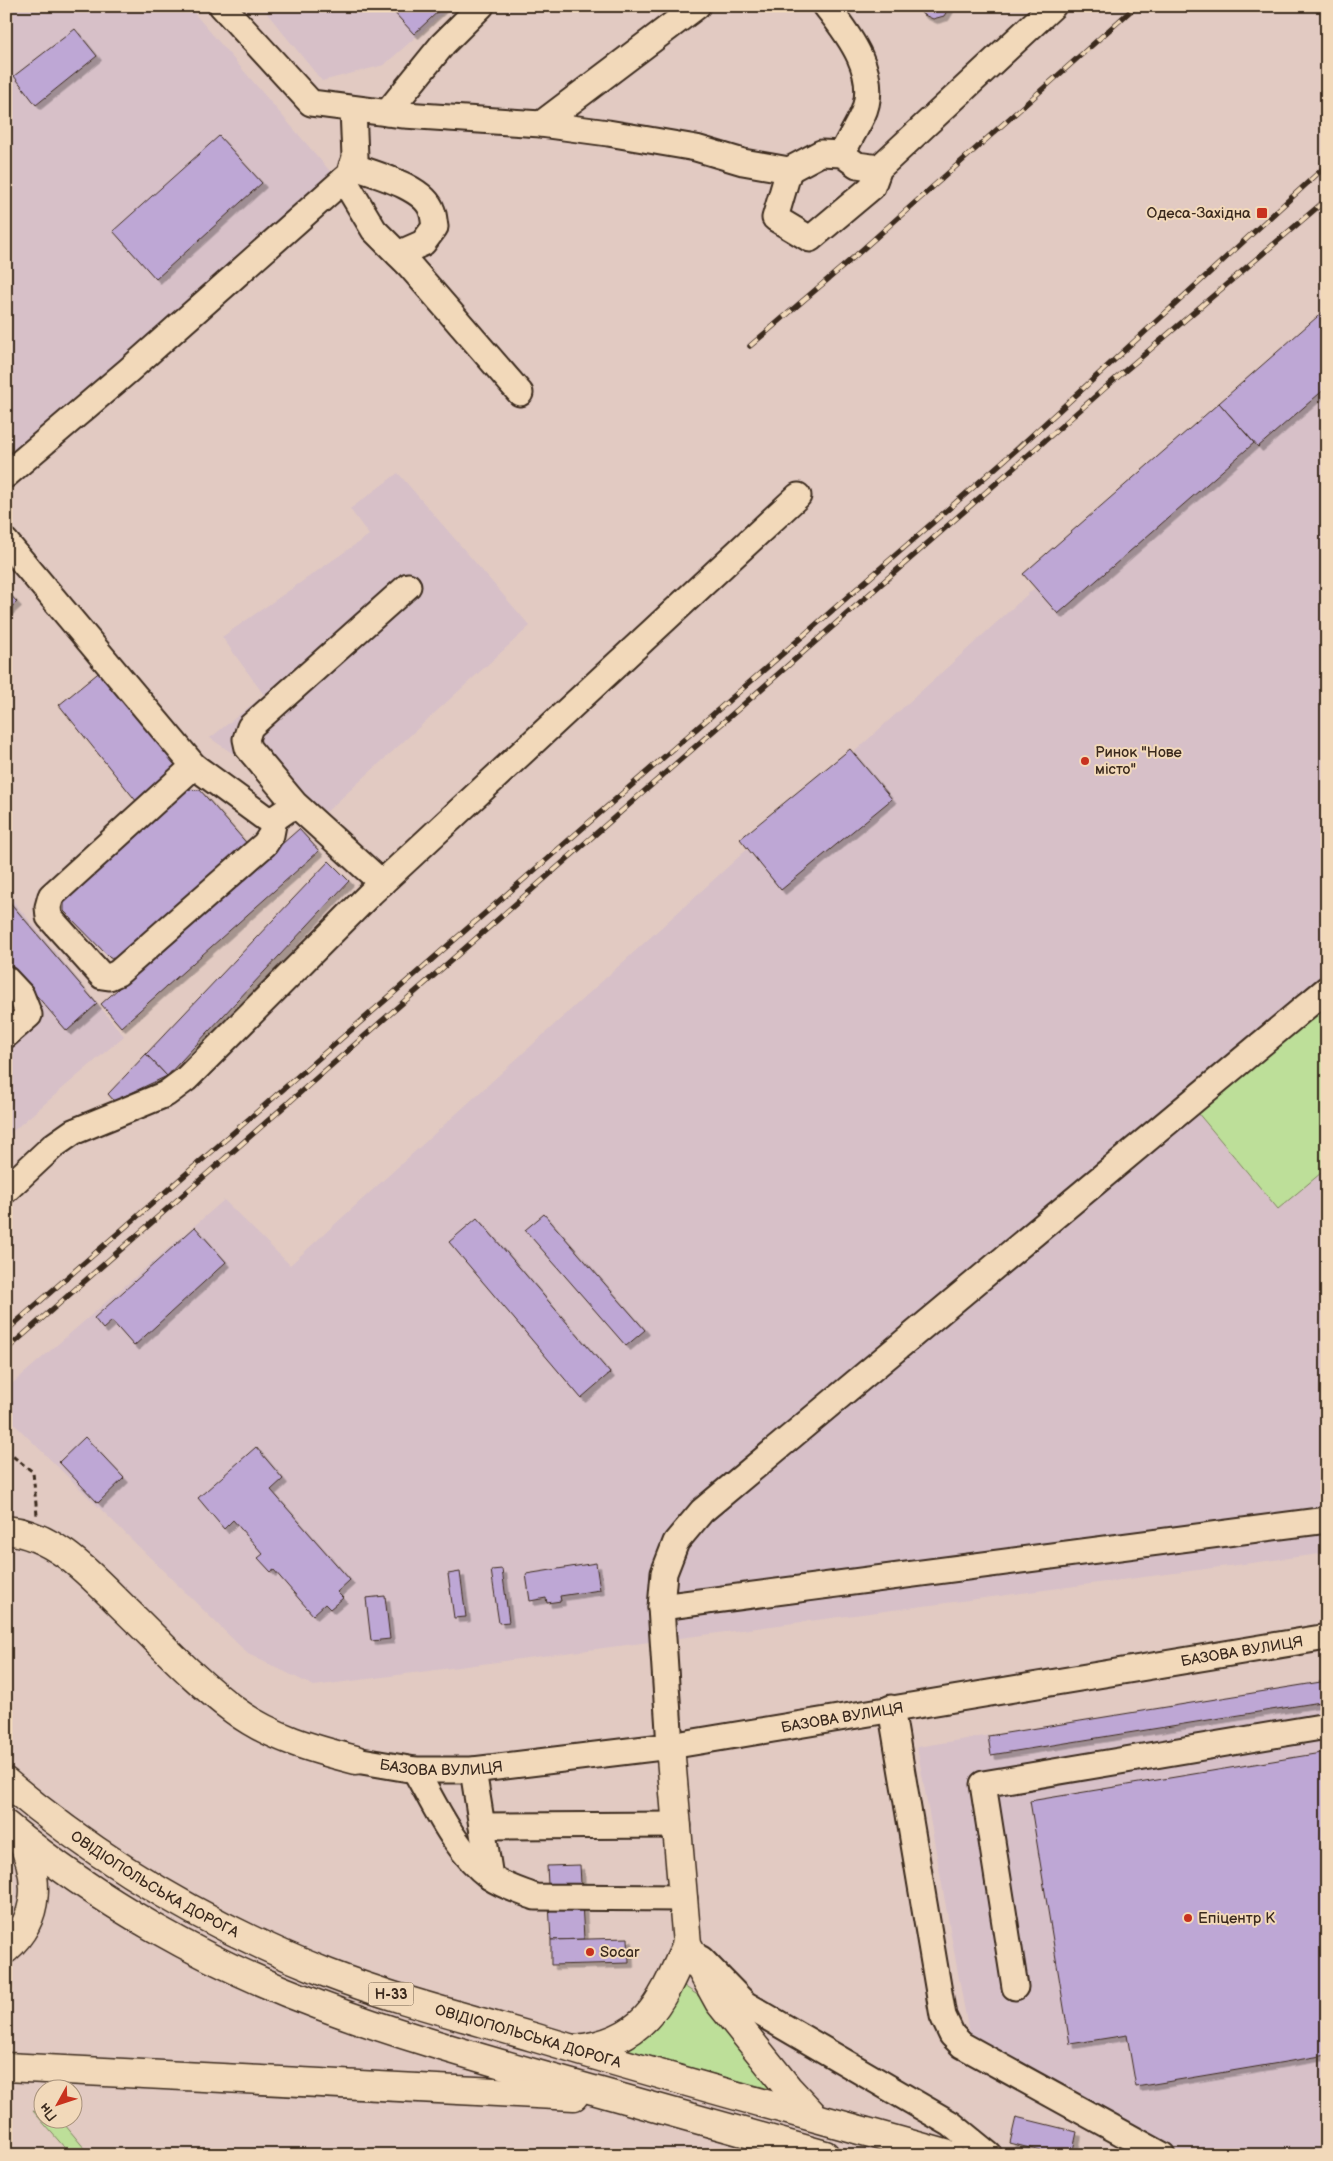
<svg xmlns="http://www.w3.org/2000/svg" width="1333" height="2161" viewBox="0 0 1333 2161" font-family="'Balsamiq Sans',sans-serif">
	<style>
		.built { fill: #d7c0c8 }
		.green { fill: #bddf99; stroke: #7c845c }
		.building { fill: #bea7d5; stroke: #3b2a1e; filter: url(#shadow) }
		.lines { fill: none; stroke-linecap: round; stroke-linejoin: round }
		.minor-casing { stroke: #3b2a1e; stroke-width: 29 }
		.major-casing { stroke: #3b2a1e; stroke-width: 31 }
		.path { stroke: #3b2a1e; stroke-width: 3; stroke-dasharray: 5 4; stroke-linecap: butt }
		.minor { stroke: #f2d9ba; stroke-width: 25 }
		.major { stroke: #f2d9ba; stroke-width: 28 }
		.rail-casing { stroke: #3b2a1e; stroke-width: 5.5 }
		.rail { stroke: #f2d9ba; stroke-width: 4; stroke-dasharray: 11; stroke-linecap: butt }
		.poi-dot { fill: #c8321e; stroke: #f2d9ba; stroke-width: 2 }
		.labels { text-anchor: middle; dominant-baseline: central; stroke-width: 4; stroke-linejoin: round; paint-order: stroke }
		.shield { fill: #f2d9ba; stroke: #725e4d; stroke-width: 1 }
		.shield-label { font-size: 14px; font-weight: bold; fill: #3b2a1e }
		.poi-label { font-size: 15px; fill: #3b2a1e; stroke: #f2d9ba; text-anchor: start }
		.street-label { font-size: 15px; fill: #3b2a1e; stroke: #f2d9ba }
	</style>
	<defs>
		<filter id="shadow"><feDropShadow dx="4.5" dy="4.5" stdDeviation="0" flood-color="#0004"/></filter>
	</defs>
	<rect width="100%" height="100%" fill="#e2cac2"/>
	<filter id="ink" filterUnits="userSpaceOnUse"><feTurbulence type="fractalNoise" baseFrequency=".02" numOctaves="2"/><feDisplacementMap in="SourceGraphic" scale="10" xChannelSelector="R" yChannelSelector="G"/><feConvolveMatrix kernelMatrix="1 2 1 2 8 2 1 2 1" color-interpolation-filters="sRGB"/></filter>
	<g filter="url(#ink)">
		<!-- built -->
		<g class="built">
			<polygon points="6,6 188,6 335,177 6,460"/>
			<polygon points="261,6 451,6 384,65 322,81"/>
			<polygon points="1327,322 1327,1553 314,1686 248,1654 6,1416 6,1389 224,1200 290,1265"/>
			<polygon points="398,473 530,626 323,815 210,738 264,695 222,637 369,535 350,509"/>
			<polygon points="6,892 124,1036 6,1137"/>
			<polygon points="1327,1680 1327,2155 1147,2155 970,2039 917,1747"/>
		</g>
		<!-- green -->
		<g class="green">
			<polygon points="1327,1003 1327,1168 1278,1209 1197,1112"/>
			<polygon points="681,1984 699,1996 781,2092 613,2047"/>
			<polygon points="33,2111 42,2113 42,2118 60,2119 90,2155 71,2155"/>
		</g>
		<!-- building -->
		<g class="building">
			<polygon points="396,6 444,6 414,34 392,10"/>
			<polygon points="918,6 950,6 944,16 933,19 922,14"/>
			<polygon points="75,29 97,56 36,105 14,76"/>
			<polygon points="219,136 262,183 156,279 113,231"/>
			<polygon points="1325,310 1327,312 1327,387 1258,447 1219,403"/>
			<polygon points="1219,403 1254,443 1058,614 1023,574"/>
			<polygon points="6,590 17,602 6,612"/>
			<polygon points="102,670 180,768 137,802 59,705"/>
			<polygon points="850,749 892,799 781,890 740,839"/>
			<polygon points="188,789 200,790 250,847 122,959 110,958 64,911 64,894"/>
			<polygon points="299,829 319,851 121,1027 101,1004"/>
			<polygon points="329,861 349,881 167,1076 146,1054"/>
			<polygon points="6,898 97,1004 67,1031 6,960"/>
			<polygon points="146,1054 167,1076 114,1101 108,1094"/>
			<polygon points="544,1214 645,1330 626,1346 525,1230"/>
			<polygon points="477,1218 610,1373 581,1398 449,1242"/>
			<polygon points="195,1227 226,1262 134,1346 112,1321 103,1329 94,1318"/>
			<polygon points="85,1437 124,1478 98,1503 59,1462"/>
			<polygon points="256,1447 283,1479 271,1490 350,1580 337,1592 343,1598 330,1609 325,1604 313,1615 274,1570 271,1572 258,1558 263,1554 233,1520 224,1529 198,1498"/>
			<polygon points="596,1563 600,1590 560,1596 561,1601 547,1603 546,1598 530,1601 526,1574"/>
			<polygon points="502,1569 509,1622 499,1623 491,1570"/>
			<polygon points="460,1572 466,1617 454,1618 448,1574"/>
			<polygon points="385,1596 390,1639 371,1641 366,1598"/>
			<polygon points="1327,1681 1327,1701 991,1755 988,1736"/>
			<polygon points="1327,1752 1327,2055 1136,2087 1127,2035 1070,2044 1030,1801"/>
			<polygon points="580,1865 584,1939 551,1940 547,1866"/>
			<polygon points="628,1938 629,1963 551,1965 551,1940"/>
			<polygon points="1016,2117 1077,2132 1072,2155 1057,2155 1010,2143"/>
		</g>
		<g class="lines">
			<!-- minor casing -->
			<g class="minor-casing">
				<g id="minor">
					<polyline points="222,6 311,103 404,115 541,124"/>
					<polyline points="697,6 541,124 608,133 696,148 743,162 789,170 775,218 810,239 872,187 879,168 1053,6"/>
					<path d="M826,6C849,35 881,76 862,116C856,129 848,141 842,154"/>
					<polyline points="387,113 443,44 481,6"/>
					<path d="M352,166C374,174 425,187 432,211C434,216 434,222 435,227L423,243L398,254"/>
					<polyline points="789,170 821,153 842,154 857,165 879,168"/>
					<polyline points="344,180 374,230 410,266 520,393"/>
					<polyline points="6,475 129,370 350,174 355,157 353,109"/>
					<polyline points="6,542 194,766 265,818 274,819 287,810"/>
					<polyline points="194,766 51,896 48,907 49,917 102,976 109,977 118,973 265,844 271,835 274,819"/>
					<polyline points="382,883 295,804 248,748 246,739 250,727 408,586"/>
					<polyline points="6,979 21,995 29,1015 6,1035"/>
					<polyline points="6,1190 53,1146 73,1132 166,1094 186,1079 371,893 798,496"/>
					<polyline points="661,1607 1327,1520"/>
					<polyline points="891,1708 943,2016 952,2035 962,2045 1162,2155"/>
					<polyline points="670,1746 661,1607 664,1573 676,1542 702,1511 1327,989"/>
					<path id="s1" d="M356,1760L415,1770H473L670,1746L1327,1637"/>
					<path d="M415,1770C436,1807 455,1851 490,1877C503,1886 520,1891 535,1897L684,1898"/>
					<polyline points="473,1770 490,1877"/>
					<polyline points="482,1826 678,1825"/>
					<polyline points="701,1959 745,2004 951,2124 989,2155"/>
					<polyline points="1015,1987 983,1784 1327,1726"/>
				</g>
			</g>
			<!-- major casing -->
			<g class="major-casing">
				<g id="major">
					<path d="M6,1530C57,1535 92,1577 126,1610C161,1644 195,1681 234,1710C270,1737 313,1749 356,1760"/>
					<polyline points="670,1746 687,1944 719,2002 788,2088 815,2117"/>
					<path id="s2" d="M6,1782C102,1863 211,1927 327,1973C394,1999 465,2017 533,2037C671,2079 811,2116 949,2155"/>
					<path d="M6,1825C98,1902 207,1963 319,2005C390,2032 463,2053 536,2074C632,2101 729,2128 825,2155"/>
					<path d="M6,1949C41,1918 40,1876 20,1837"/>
					<path d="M576,2049C647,2041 661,2002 687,1944"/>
					<polyline points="6,2067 574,2096"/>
				</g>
			</g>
			<!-- path -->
			<polyline class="path" points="6,1451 33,1472 37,1515"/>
			<!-- minor -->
			<use href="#minor" class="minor"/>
			<!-- major -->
			<use href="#major" class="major"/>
			<!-- rail casing -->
			<g class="rail-casing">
				<g id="rail">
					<polyline points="750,346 854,257 1136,6"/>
					<polyline points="6,1331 1016,450 1327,165"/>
					<polyline points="6,1350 1113,381 1327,199"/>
				</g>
			</g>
			<!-- rail -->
			<use href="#rail" class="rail"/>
		</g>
	</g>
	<!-- markers -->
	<g class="poi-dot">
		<rect x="1256" y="207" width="12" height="12" rx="2.5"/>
		<circle cx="1085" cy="761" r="5"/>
		<circle cx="1188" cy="1918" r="5"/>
		<circle cx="590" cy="1952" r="5"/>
	</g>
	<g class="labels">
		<!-- shield labels -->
		<rect class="shield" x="368.5" y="1982.5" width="45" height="23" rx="4"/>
		<g class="shield-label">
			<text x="391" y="1994">Н-33</text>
		</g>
		<!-- poi labels -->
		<g class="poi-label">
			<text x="1251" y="213" text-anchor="end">Одеса-Західна</text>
			<text x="1095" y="752">Ринок "Нове<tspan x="1095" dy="17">місто"</tspan></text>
			<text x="1198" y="1918">Епіцентр К</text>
			<text x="600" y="1952">Socar</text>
		</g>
		<!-- street labels -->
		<g class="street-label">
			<text stroke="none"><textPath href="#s1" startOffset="896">БАЗОВА ВУЛИЦЯ</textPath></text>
			<text stroke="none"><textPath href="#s1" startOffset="491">БАЗОВА ВУЛИЦЯ</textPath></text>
			<text stroke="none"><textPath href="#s1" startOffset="86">БАЗОВА ВУЛИЦЯ</textPath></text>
			<text stroke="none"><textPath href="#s2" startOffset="181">ОВІДІОПОЛЬСЬКА ДОРОГА</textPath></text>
			<text stroke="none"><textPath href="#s2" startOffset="586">ОВІДІОПОЛЬСЬКА ДОРОГА</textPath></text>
		</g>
	</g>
	<!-- margin -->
	<rect width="1333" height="2161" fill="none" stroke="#f2d9ba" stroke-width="25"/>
	<rect x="12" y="12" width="1308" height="2136" fill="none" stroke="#3b2a1e" stroke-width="2" filter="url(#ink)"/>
	<!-- north arrow -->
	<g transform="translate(58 2104) rotate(230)"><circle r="24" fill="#f2d9ba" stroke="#a9937c"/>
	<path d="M0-4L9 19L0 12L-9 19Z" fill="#c8321e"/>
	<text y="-8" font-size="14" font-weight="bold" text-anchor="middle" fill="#3b2a1e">Пн</text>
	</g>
</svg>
